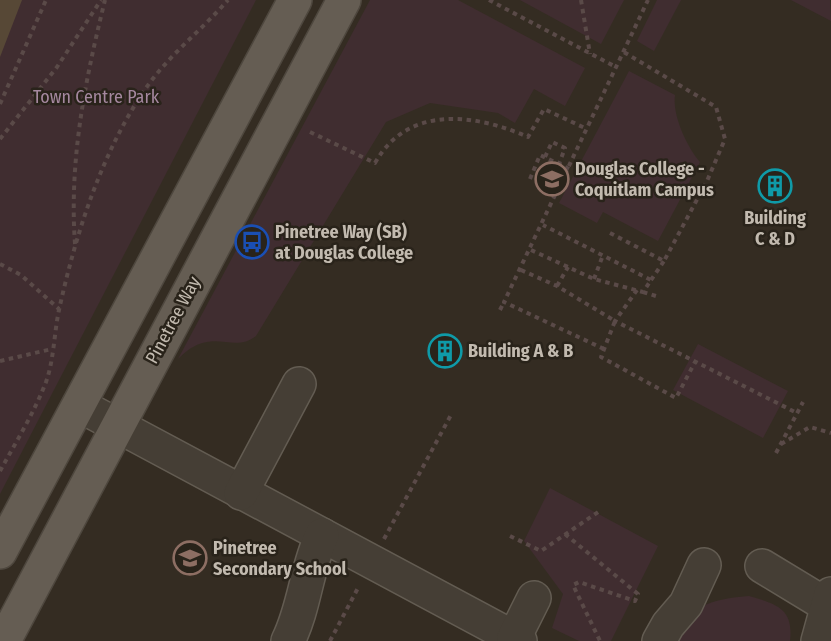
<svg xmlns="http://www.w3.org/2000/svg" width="831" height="641" viewBox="0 0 831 641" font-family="'Fira Sans Condensed',sans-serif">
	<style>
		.green { fill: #402d30 }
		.water { fill: #574836 }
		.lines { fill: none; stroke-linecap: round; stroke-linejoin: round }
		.minor-casing { stroke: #635c52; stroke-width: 36 }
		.major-casing { stroke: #4e473e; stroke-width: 36 }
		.path { stroke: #5a4a48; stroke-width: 4; stroke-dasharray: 4.5 4.5; stroke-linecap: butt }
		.minor { stroke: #453e35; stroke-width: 33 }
		.major { stroke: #655d53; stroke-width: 33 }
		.labels { text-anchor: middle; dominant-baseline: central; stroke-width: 5; stroke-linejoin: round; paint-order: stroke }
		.park-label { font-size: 18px; fill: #a5889f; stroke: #29231a }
		.poi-label { font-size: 18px; font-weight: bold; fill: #c2baaf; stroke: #29231a; text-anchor: start }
		.street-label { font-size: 18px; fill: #c2baaf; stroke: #29231a }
	</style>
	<rect width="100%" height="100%" fill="#342c22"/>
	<!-- green -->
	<g class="green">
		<polygon points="0,0 256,0 0,494"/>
		<path d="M370,0H458L585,68L565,106L534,89L515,123L498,113L430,103L386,122L256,336C232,355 212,324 178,359Z"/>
		<polygon points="520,0 624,0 601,44"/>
		<polygon points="657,0 681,0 654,51 637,41"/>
		<polygon points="791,0 830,0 831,21"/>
		<path d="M629,71L675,95C672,115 687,147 700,162L658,241L603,212L597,223L559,203Z"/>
		<polygon points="698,344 788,391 763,438 673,390"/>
		<polygon points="550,488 658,546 611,641 579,641 552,628 563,594 524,541"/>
		<path d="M749,596C776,604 794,608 790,641H670C696,605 705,600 749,596Z"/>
	</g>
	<!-- water -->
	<polygon class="water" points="0,0 22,0 0,57"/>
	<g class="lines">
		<!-- minor casing -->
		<g class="minor-casing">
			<g id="minor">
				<polyline points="79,405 520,641"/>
				<polyline points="241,493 299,384"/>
				<polyline points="762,566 828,606"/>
				<polyline points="514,638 534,598"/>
				<path d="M288,641C305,607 306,569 322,535"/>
				<polyline points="659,641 668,625 686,604 704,565"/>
				<polyline points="818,641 831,594"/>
			</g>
		</g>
		<!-- major casing -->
		<g class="major-casing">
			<g id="major">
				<polyline points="0,552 295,0"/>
				<polyline points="4,641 344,0"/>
			</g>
		</g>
		<!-- path -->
		<g class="path">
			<polyline points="489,0 614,66"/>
			<polyline points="581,0 590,54"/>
			<polyline points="0,104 46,0"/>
			<path d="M310,132L375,163C408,104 476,114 528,137L544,109L587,129"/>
			<polyline points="0,139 57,67 101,0"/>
			<polyline points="545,157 552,142 565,148 559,164"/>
			<polyline points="530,179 540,155 569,169"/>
			<polyline points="610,233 664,261 707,181 725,139 716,107 622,51"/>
			<path d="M75,244C69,160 85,81 105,0"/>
			<polyline points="531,250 594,279 643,292 651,280 543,225"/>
			<polyline points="0,264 21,275 59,309"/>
			<polyline points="521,270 557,286 615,321 601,357 676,398 695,362"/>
			<polyline points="594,279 603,255"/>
			<polyline points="651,280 664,261"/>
			<polyline points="557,286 568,267"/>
			<polyline points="637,290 615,321 797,413"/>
			<polyline points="643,292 656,296"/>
			<polyline points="500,310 504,302"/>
			<polyline points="604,349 504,302 648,0"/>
			<polyline points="0,361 52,349"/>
			<polyline points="781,444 810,427 831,433"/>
			<polyline points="776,453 803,402"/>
			<path d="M0,471C16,442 34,413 46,382C54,360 54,333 59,310C75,237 100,157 142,94C165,58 200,32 228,0"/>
			<polyline points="565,534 638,594 635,601 579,582 573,585 600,641"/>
			<polyline points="510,536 541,551 601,510"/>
			<polyline points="384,539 452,413"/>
			<polyline points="330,641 359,586"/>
		</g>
		<!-- minor -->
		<use href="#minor" class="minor"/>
		<!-- major -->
		<use href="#major" class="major"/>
	</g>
	<!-- icons -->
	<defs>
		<g id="university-ring" transform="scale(1.725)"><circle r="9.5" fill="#29231a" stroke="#8d6e63" stroke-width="1.5"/><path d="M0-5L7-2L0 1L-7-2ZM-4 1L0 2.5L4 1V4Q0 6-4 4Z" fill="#8d6e63"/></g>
		<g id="building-ring" transform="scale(1.725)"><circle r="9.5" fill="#29231a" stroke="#0f9aa8" stroke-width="1.5"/><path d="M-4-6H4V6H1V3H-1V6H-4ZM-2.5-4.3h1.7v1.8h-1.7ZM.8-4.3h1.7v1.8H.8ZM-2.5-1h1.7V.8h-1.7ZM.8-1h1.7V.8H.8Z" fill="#0f9aa8"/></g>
		<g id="bus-ring" transform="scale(1.725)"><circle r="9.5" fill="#29231a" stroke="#1a4fb4" stroke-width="1.5"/><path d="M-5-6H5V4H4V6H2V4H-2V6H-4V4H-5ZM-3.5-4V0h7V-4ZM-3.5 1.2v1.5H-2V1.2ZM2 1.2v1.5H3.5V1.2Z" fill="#1a4fb4"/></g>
		<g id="school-ring" transform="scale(1.725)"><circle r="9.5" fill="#29231a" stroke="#8d6e63" stroke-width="1.5"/><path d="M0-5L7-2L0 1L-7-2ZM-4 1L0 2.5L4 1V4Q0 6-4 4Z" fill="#8d6e63"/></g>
	</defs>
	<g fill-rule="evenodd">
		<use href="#university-ring" x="552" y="179"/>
		<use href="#building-ring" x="775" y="186"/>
		<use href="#bus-ring" x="252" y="242"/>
		<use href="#building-ring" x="445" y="351"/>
		<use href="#school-ring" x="190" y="558"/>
	</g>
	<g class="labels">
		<!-- park labels -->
		<g class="park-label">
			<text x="96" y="97">Town Centre Park</text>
		</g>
		<!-- poi labels -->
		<g class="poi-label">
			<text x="575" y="169">Douglas College -<tspan x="575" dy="21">Coquitlam Campus</tspan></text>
			<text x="775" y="218" text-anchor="middle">Building<tspan x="775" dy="21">C &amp; D</tspan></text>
			<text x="275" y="232">Pinetree Way (SB)<tspan x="275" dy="21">at Douglas College</tspan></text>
			<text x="468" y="351">Building A &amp; B</text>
			<text x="213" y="548">Pinetree<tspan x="213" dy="21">Secondary School</tspan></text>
		</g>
		<!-- street labels -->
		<g class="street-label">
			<text transform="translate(173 320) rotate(-62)">Pinetree Way</text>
		</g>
	</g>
</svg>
